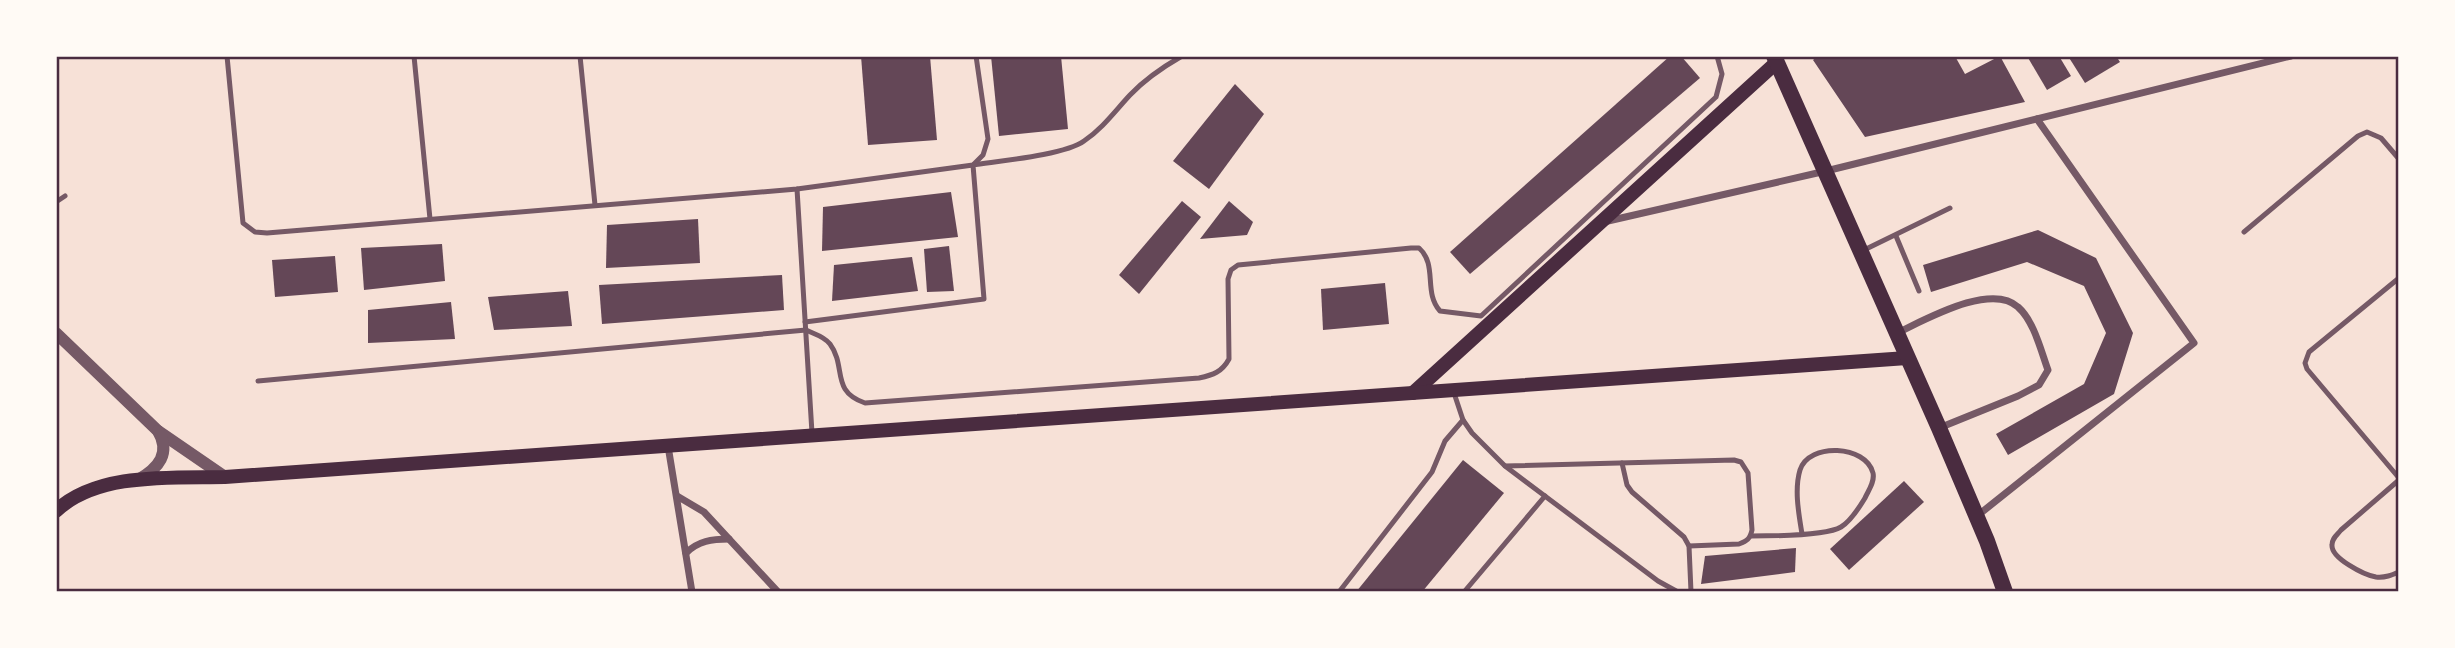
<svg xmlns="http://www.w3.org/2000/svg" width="2455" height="648" viewBox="0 0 2455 648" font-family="'Nunito Sans',sans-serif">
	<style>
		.building { fill: #644757 }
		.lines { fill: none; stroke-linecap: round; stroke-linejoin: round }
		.service { stroke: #755966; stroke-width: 5 }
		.minor { stroke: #755966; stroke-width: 7 }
		.tertiary { stroke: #755966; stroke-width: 12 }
		.secondary { stroke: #4a2c40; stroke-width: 14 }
		.primary { stroke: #4a2c40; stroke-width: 16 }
		.neatline { fill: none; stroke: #4a2c40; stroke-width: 2.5 }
	</style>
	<rect width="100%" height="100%" fill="#f7e1d7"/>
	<!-- building -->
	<g class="building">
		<polygon points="861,56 930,56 937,140 868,145"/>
		<polygon points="991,56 1061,56 1068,129 999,136"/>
		<polygon points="1670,56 1681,56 1700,78 1470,274 1450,252"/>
		<polygon points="1818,56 1961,56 1956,58 1965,74 2000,56 2025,102 1865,137 1813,60"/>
		<polygon points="2027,56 2059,56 2071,76 2047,90"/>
		<polygon points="2068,56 2116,56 2120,62 2085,83"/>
		<polygon points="1235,84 1264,114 1209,189 1173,161"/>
		<polygon points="951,192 958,237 822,251 823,207"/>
		<polygon points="1182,201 1201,217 1139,294 1119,275"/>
		<polygon points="1229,201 1253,222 1247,235 1200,239"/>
		<polygon points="698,219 700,263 606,268 607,225"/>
		<polygon points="2038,230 2096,258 2133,333 2114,394 2008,455 1996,434 2084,384 2106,333 2084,286 2027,262 1931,292 1923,265"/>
		<polygon points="442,244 445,281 364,290 361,248"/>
		<polygon points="949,246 954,291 927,292 924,249"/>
		<polygon points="335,256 338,292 275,297 272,260"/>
		<polygon points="912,257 918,291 832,301 834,265"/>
		<polygon points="782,275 784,310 602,324 599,285"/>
		<polygon points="1385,283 1389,324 1323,330 1321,289"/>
		<polygon points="568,291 572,326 494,330 488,297"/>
		<polygon points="451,302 455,339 368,343 368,310"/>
		<polygon points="1463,460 1504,493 1422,592 1356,592"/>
		<polygon points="1904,481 1924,502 1849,570 1830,549"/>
		<polygon points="1796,548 1795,572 1701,584 1705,556"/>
	</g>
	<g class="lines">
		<!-- service -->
		<g class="service">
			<polyline points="227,56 243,223 255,232 267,233 797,189 973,165 983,155 988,139 976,56"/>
			<polyline points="414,56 430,219"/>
			<polyline points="580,56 595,205"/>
			<polyline points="797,189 812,433"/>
			<polyline points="56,202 65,196"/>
			<polyline points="2244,232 2358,136 2367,132 2381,138 2399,159"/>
			<polyline points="1896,236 1919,291"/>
			<polyline points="1864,250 1950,208"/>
			<polyline points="2399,278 2309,352 2305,363 2307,369 2399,478"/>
			<path d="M805,322L984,299L973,165C999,161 1065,155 1084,141C1103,128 1115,111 1130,95C1145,79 1163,67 1182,56"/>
			<path d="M258,381L806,330C814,334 824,336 830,344C847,367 830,391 865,403L1199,378C1213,375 1222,372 1229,359L1228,279L1231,270L1238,265L1411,248H1419C1438,265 1423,292 1440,311L1481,316L1716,97L1722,74L1717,56"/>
			<polyline points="1454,393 1463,420 1472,433 1505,466 1658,581 1678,592"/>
			<polyline points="1622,463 1627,485 1632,492 1684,537 1689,546 1691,592"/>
			<path d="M1505,466L1734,460L1741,462L1748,473L1752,530C1750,539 1747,541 1739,544L1689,546"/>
			<path d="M2399,480L2341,530C2337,535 2332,538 2332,545C2331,558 2364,575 2376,577C2385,578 2392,575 2399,572"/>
			<path d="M1751,536C1770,536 1826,536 1841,527C1851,521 1859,508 1865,498C1868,491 1875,482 1873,473C1866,445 1809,442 1800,470C1794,490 1799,515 1802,534"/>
			<polyline points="1339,592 1432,472 1445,441 1463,420"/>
			<polyline points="1464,592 1545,496"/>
		</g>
		<!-- minor -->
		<g class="minor">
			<polyline points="1608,221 1826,171 2291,56"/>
			<path d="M1897,333C1925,320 1991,282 2018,307C2034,321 2041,351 2048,370L2039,385L2018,396L1939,428"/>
			<polyline points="668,446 692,592"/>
			<polyline points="677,496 704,512 778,592"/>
			<polyline points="1977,516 2194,343 2037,119"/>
			<path d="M686,553C698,541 712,539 729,539"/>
		</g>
		<!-- tertiary -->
		<g class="tertiary">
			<polyline points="56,333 158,431 225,477"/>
			<path d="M138,480C159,468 171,453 158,431"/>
		</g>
		<!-- secondary -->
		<g class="secondary">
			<polyline points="1413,393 1777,62"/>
			<path d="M56,511C97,472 172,478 225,477L1907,358"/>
		</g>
		<!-- primary -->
		<polyline class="primary" points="1774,56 1939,428 1987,541 2005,592"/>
	</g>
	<!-- border -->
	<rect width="2455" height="648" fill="none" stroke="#fffaf5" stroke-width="116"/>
	<rect x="58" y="58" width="2339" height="532" class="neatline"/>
</svg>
